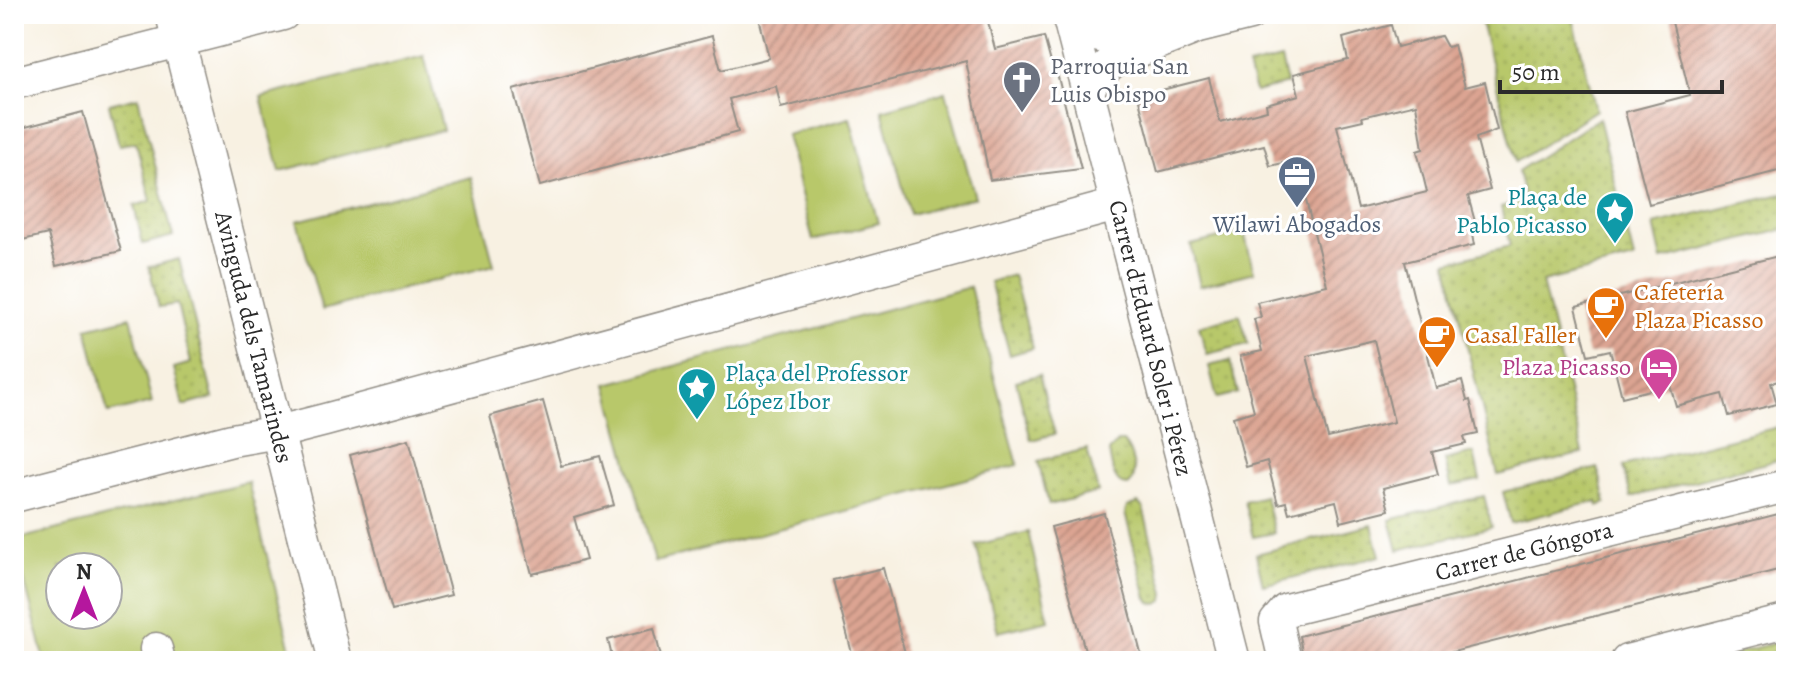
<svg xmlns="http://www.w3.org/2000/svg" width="1800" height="675" viewBox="0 0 1800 675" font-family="Alegreya,serif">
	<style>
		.grass { fill: url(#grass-dots); stroke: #727a4b; stroke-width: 2 }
		.green { fill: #b8c86b; stroke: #727a4b; stroke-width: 2; fill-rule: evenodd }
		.building { fill: url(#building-hatch); fill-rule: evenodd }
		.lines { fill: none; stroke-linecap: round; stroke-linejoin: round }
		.minor-casing { stroke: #928e86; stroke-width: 35 }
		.minor { stroke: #fff; stroke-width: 32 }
		.labels { text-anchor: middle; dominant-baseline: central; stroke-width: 6; stroke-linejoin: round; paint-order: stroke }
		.worship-label { font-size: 24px; fill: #5b616d; stroke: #fff; text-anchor: start }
		.culture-label { font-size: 24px; fill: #0d838f; stroke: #fff; text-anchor: end }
		.service-label { font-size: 24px; fill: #4e5e75; stroke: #fff }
		.food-label { font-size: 24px; fill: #c56008; stroke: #fff; text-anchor: start }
		.street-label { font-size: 24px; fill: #2b2b2b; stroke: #fff }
		.hotel-label { font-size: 24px; fill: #b23c85; stroke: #fff; text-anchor: end }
	</style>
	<defs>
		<pattern id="grass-dots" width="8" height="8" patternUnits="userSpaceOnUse" patternTransform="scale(2)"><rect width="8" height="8" fill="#b8c86b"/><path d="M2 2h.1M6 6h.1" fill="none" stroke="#9eac5d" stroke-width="1.8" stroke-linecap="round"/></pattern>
		<pattern id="building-hatch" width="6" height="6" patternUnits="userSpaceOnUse" patternTransform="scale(2)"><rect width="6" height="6" fill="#dca492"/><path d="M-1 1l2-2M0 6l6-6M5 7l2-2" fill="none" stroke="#b38677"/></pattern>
	</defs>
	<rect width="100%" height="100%" fill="#fff"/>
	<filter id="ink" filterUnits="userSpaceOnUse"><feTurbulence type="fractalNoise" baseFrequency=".0125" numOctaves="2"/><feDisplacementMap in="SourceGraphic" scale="16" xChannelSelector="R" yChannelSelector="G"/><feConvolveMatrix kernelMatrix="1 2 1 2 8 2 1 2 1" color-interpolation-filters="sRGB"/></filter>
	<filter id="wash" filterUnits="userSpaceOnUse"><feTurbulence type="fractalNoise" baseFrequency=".006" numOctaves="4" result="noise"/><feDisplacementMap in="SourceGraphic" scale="32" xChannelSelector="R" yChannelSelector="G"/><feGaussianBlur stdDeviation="1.8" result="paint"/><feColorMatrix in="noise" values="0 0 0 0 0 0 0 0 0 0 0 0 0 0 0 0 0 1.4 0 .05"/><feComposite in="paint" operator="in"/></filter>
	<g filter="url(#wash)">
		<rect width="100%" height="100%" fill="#f8f1e2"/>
		<!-- grass -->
		<g class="grass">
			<polygon points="1479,14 1572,14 1596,110 1516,162"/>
			<polygon points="1281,59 1287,84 1255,92 1248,67"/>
			<polygon points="138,97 173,236 143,244 134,206 151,201 136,142 119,145 109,104"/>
			<polygon points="1599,118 1634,259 1542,282 1583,453 1498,475 1447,262 1510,246 1501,207 1525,200 1518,171"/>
			<polygon points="1786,193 1786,229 1662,260 1654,225"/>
			<polygon points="179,259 213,398 183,406 174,368 191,363 177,304 159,307 149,267"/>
			<polygon points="1013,275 1033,348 1010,355 990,282"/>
			<polygon points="1240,315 1248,344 1207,354 1199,326"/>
			<polygon points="1230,361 1238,393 1217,398 1209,366"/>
			<polygon points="1039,375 1055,434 1031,440 1016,381"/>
			<polygon points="1786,425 1786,458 1631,497 1623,466"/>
			<path d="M1117,442H1123C1132,452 1140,477 1128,486C1112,485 1112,464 1109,452Z"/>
			<polygon points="1087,449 1098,492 1049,505 1038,461"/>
			<polygon points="1474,453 1480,480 1451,486 1445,460"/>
			<polygon points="1598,468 1606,503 1598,506 1597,501 1511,523 1503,492"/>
			<polygon points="1265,496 1274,533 1253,537 1244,501"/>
			<polygon points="1484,496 1492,527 1398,550 1390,520"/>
			<polygon points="1138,503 1143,508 1165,593 1164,600 1158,604 1152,603 1147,598 1125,513 1127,507"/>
			<polygon points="1372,525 1380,556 1263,585 1256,554"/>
			<polygon points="1028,532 1049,620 998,632 976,545"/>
			<polygon points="1786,640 1786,656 1771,661 1703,661"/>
		</g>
		<!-- green -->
		<g class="green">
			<polygon points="424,56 443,130 280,171 261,97"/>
			<polygon points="946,92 975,197 910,214 882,110"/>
			<polygon points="850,118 878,223 813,240 786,135"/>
			<polygon points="471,177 494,265 322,310 297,221"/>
			<polygon points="1244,232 1254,272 1200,286 1191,245"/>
			<polygon points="970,287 1018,465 655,562 607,384"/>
			<polygon points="131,317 152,403 108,413 87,328"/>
			<path d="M248,482L294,661H45L14,540ZM60,567H108V615H60Z"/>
		</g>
		<g id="blocks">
			<!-- building -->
			<g class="building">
				<polygon points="758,14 986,14 995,49 1044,37 1053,70 1056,69 1081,169 990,180 966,61 781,108 776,86 729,99 738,132 540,186 513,90 712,36 721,70 769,58"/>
				<polygon points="1670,14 1786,14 1786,169 1649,204 1625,112 1690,95"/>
				<path d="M1391,25L1397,47L1441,36L1447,47L1454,45L1465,87L1485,82L1497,130L1476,138L1490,190L1468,196L1477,229L1471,230L1474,245L1405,262L1436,388L1462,381L1467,401L1470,400L1478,434L1464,437L1466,444L1432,452L1438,474L1383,488L1389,510L1341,522L1336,501L1289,513L1286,502L1278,504L1267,461L1246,467L1233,417L1254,411L1240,356L1262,351L1254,319L1261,317L1257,302L1327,285L1296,160L1270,166L1264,145L1158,172L1138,96L1209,78L1220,122L1267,110L1266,104L1299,95L1294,74L1348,60L1343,38ZM1416,104L1423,149L1417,151L1427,192L1358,209L1337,126L1363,120L1362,117ZM1374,340L1394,422L1328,438L1307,356Z"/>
				<polygon points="83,112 121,251 56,266 48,234 14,242 14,130"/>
				<polygon points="1786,254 1786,379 1771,383 1777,404 1729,416 1723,394 1676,406 1670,385 1622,397 1610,350 1588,355 1576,307"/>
				<polygon points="543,401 561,466 600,456 614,505 574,517 586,560 532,574 490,416"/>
				<polygon points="409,439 451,595 392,610 350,455"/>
				<polygon points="1786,512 1786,568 1417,661 1304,661 1299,636"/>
				<polygon points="1104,513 1129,608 1143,661 1088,661 1051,527"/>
				<polygon points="883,568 907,661 854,661 833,580"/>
				<polygon points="654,628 662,661 613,661 608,640"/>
			</g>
		</g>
	</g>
	<g filter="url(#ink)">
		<use href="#blocks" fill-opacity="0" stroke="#928e86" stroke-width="2"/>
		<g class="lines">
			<!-- minor casing -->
			<g class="minor-casing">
				<g id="minor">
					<polyline points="172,14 335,661"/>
					<polyline points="1068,14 1234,661"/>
					<polyline points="1072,28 1099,36 1155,32"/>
					<polyline points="14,83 283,14"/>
					<polyline points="1088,92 1093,80 1113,61 1198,27 1250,14"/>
					<polyline points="14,496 232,440 278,432 325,420 1116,205"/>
					<polyline points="156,649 159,661"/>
					<polyline points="1285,661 1276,622 1286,610 1786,486"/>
					<polyline points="1627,661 1786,621"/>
				</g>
			</g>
			<!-- minor -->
			<use href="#minor" class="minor"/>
		</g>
	</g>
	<!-- icons -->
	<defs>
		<g id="church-pin" transform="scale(2)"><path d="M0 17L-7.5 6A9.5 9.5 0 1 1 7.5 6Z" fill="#6b7280" stroke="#fff"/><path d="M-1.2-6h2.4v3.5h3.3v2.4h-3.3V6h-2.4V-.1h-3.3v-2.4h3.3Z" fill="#fff"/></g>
		<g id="office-pin" transform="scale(2)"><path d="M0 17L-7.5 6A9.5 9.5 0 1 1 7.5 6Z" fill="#5c6f8a" stroke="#fff"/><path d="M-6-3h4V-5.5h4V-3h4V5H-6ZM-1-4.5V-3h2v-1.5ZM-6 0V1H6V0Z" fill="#fff"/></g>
		<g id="sight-pin" transform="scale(2)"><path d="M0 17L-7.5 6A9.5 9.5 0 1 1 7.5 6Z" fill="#0f9aa8" stroke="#fff"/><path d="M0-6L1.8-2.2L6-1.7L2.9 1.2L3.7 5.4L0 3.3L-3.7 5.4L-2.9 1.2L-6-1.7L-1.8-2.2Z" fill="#fff"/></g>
		<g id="cafe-pin" transform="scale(2)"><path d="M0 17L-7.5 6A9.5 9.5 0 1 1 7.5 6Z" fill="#e8710a" stroke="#fff"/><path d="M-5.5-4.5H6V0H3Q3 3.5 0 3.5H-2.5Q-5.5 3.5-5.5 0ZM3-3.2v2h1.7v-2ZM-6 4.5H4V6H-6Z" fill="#fff"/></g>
		<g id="hotel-pin" transform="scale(2)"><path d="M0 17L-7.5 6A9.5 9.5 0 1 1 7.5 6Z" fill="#d1479c" stroke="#fff"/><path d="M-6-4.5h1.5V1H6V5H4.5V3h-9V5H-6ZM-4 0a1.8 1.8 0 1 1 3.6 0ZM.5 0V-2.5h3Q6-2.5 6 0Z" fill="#fff"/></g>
	</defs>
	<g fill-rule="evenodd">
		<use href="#church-pin" x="1022" y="80"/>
		<use href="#office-pin" x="1297" y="175"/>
		<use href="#sight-pin" x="1615" y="211"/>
		<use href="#cafe-pin" x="1606" y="306"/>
		<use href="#cafe-pin" x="1437" y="335"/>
		<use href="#hotel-pin" x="1659" y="367"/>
		<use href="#sight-pin" x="697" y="387"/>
	</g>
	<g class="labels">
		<!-- worship labels -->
		<g class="worship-label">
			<text x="1050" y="66">Parroquia San<tspan x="1050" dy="28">Luis Obispo</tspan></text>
		</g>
		<!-- culture labels -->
		<g class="culture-label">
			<text x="1587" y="197">Plaça de<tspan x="1587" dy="28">Pablo Picasso</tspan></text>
			<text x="725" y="373" text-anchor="start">Plaça del Professor<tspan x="725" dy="28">López Ibor</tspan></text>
		</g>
		<!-- service labels -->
		<g class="service-label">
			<text x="1297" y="224">Wilawi Abogados</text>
		</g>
		<!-- food labels -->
		<g class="food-label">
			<text x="1634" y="292">Cafetería<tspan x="1634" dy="28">Plaza Picasso</tspan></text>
			<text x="1465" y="335">Casal Faller</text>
		</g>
		<!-- street labels -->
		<g class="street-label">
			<text transform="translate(254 337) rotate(76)">Avinguda dels Tamarindes</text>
			<text transform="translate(1151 338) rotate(76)">Carrer d'Eduard Soler i Pérez</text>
			<text transform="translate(1524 551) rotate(-14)">Carrer de Góngora</text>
		</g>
		<!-- hotel labels -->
		<g class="hotel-label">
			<text x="1631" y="367">Plaza Picasso</text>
		</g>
	</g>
	<!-- margin -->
	<rect width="1800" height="675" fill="none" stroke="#fff" stroke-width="48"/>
	<!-- north arrow -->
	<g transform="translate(84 591)"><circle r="38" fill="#ffffff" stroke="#aaaaaa" stroke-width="2"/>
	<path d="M0-6L14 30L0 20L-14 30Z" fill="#b5179e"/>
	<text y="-12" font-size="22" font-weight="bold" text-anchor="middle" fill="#2b2b2b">N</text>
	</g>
	<!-- scale -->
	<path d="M1500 80v12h222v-12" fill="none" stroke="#2b2b2b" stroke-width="4"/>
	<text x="1512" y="80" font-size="24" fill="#2b2b2b" stroke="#ffffff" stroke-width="6" paint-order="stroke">50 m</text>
</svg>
